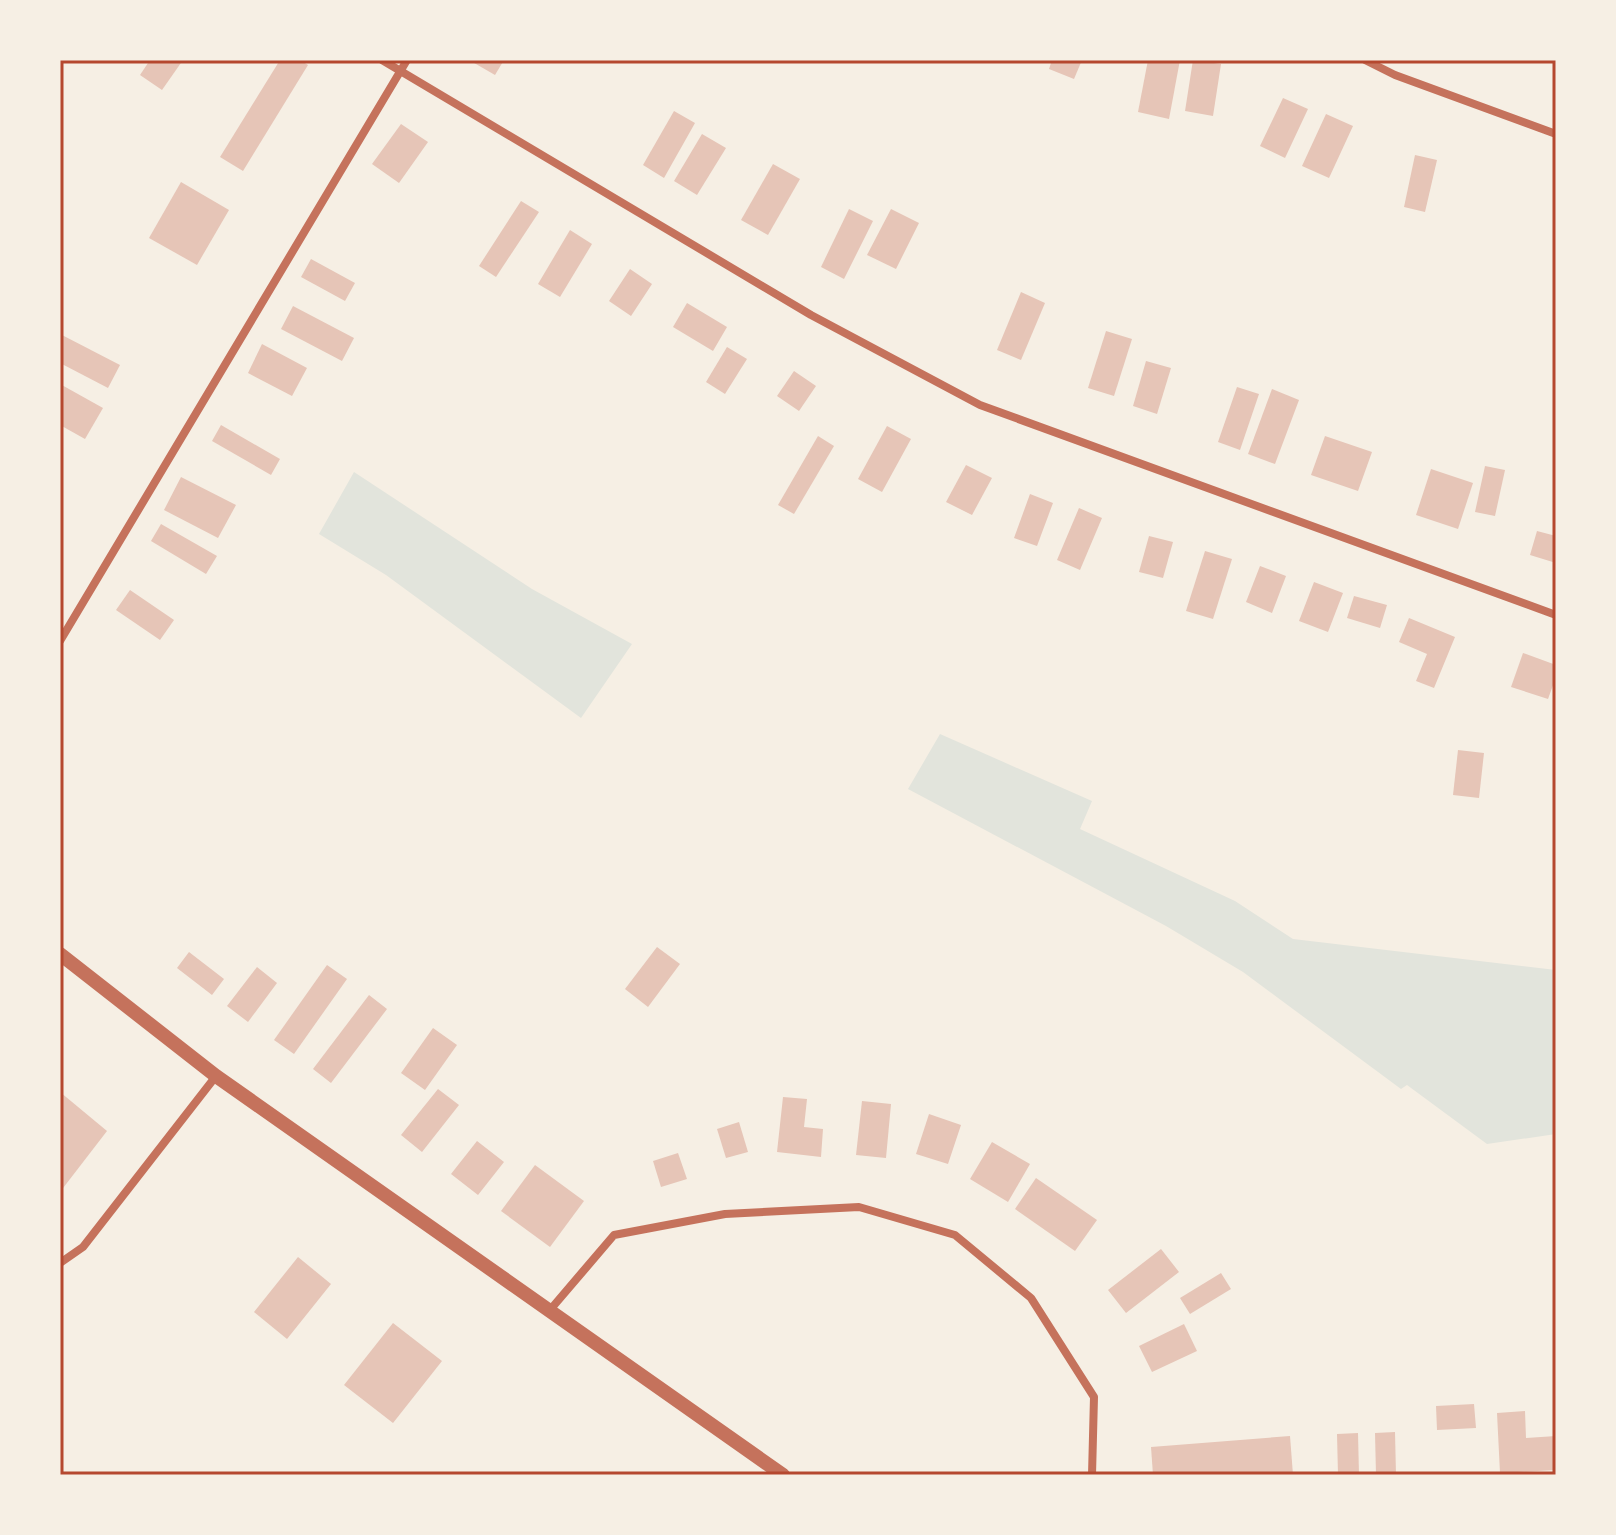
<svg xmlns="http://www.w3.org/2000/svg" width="1616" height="1535" viewBox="0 0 1616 1535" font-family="'PT Sans Narrow',sans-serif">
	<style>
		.green { fill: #e2e4dc }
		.building { fill: #e6c5b7 }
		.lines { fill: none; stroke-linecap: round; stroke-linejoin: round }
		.minor { stroke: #c5725c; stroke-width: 8 }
		.tertiary { stroke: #c5725c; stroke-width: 14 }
		.neatline { fill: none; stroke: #b5482f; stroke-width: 3 }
	</style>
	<rect width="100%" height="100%" fill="#f6efe4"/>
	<!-- green -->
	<g class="green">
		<polygon points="354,472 532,589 632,644 581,718 386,575 319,534"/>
		<polygon points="940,734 1092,801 1080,829 1235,901 1293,939 1556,970 1556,1134 1487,1144 1407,1085 1401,1089 1243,972 1166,926 908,789"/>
	</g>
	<!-- building -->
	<g class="building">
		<polygon points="150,60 183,60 162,90 140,75"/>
		<polygon points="280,60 300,60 308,65 243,171 220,157"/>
		<polygon points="469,60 504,60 495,75"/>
		<polygon points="1052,60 1082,60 1074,79 1049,69"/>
		<polygon points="1148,60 1180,60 1169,119 1138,112"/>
		<polygon points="1193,60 1221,64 1213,116 1185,111"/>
		<polygon points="1283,98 1308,109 1285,158 1260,146"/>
		<polygon points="674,111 695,123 664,178 643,165"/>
		<polygon points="1326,114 1353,126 1329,178 1302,166"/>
		<polygon points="401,124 428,142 399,183 372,164"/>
		<polygon points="702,134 726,148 697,195 674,181"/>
		<polygon points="1415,155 1437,160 1425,212 1404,207"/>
		<polygon points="773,164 800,179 768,235 741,220"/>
		<polygon points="181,182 229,210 197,265 149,238"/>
		<polygon points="521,201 539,212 496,277 479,266"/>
		<polygon points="849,209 873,221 844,279 821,267"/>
		<polygon points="891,209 919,223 896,269 867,255"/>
		<polygon points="570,230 592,244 560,297 538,284"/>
		<polygon points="311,259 355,283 345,301 301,277"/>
		<polygon points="630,269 652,284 631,316 609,301"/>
		<polygon points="1021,292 1045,303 1021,360 997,350"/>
		<polygon points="687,303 727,327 713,351 673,327"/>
		<polygon points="293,306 354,338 342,361 281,329"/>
		<polygon points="1106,331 1132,339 1114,396 1088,388"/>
		<polygon points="60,334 120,365 108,388 60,363"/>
		<polygon points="262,344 307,368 292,396 248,373"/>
		<polygon points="727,347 747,359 725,394 706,382"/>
		<polygon points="1146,361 1171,368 1157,414 1133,406"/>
		<polygon points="794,371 816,386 799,411 777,396"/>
		<polygon points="60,384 103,408 85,439 60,425"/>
		<polygon points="1237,387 1259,394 1240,450 1218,442"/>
		<polygon points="1272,389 1299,400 1275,464 1248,454"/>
		<polygon points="221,425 280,459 271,475 212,441"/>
		<polygon points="887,426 911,439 882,492 858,479"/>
		<polygon points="818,436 834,446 794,514 778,505"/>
		<polygon points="1325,436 1372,452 1358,491 1311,475"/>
		<polygon points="966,465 992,478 972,515 946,502"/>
		<polygon points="1485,466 1505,470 1495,516 1475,512"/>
		<polygon points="1431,469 1473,483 1458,529 1416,515"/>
		<polygon points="181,477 236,505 218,538 164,510"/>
		<polygon points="1030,494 1053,503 1037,546 1014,538"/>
		<polygon points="1079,508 1102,518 1080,570 1057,560"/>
		<polygon points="161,524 217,556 206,574 151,541"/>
		<polygon points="1537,531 1556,536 1556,563 1530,555"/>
		<polygon points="1149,536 1173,542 1163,578 1139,572"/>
		<polygon points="1205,551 1232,559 1213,619 1186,611"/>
		<polygon points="1260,566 1286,576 1272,613 1246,602"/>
		<polygon points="1314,582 1343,593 1328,632 1299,621"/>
		<polygon points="130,590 174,620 160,640 116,610"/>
		<polygon points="1354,596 1387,605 1380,628 1347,618"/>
		<polygon points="1409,618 1455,637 1434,688 1416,681 1427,654 1399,642"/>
		<polygon points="1523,653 1556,665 1556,677 1548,699 1511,687"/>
		<polygon points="1458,750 1484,753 1479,798 1453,795"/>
		<polygon points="657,947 680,964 648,1007 625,989"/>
		<polygon points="189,952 224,979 212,995 177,968"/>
		<polygon points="327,965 347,979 294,1054 274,1040"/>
		<polygon points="257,967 277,983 248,1022 227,1006"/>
		<polygon points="369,995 387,1009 331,1083 313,1069"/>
		<polygon points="433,1028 457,1045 425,1090 401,1073"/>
		<polygon points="438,1089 459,1105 422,1152 401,1135"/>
		<polygon points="60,1092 107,1131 60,1192"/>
		<polygon points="783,1097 807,1099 804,1127 823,1129 821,1157 777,1152"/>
		<polygon points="862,1101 891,1104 886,1158 856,1155"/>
		<polygon points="929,1114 961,1125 948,1164 916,1154"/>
		<polygon points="739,1122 748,1152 726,1158 717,1129"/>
		<polygon points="477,1141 504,1162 478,1195 451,1174"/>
		<polygon points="992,1142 1030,1164 1008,1202 970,1179"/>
		<polygon points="678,1153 687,1179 661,1187 653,1161"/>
		<polygon points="535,1165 584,1201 550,1247 501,1211"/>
		<polygon points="1036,1178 1097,1220 1075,1251 1015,1209"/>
		<polygon points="1161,1249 1179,1272 1126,1313 1108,1290"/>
		<polygon points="298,1257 331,1284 287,1339 254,1312"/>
		<polygon points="1221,1273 1231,1289 1190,1314 1180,1298"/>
		<polygon points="393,1323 442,1361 393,1423 344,1385"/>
		<polygon points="1184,1324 1197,1351 1152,1372 1139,1346"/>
		<polygon points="1474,1404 1476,1428 1437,1430 1436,1406"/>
		<polygon points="1525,1411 1526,1438 1556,1436 1556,1470 1500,1473 1497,1413"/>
		<polygon points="1395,1432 1396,1475 1376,1475 1375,1433"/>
		<polygon points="1358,1433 1359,1475 1338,1475 1337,1434"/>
		<polygon points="1290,1436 1293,1475 1153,1475 1151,1447"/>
	</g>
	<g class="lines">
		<!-- minor -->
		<g class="minor">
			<polyline points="382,60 811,315 980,405 1556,615"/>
			<polyline points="1365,60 1395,75 1556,134"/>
			<polyline points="60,641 407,60"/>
			<polyline points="60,1263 83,1247 216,1076"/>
			<polyline points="550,1310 614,1235 725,1214 859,1207 955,1235 1031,1298 1094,1397 1092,1475"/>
		</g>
		<!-- tertiary -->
		<polyline class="tertiary" points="60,954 216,1076 783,1475"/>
	</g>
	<!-- border -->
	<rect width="1616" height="1535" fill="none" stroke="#f6efe4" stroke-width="124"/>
	<rect x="62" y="62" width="1492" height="1411" class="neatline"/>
</svg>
